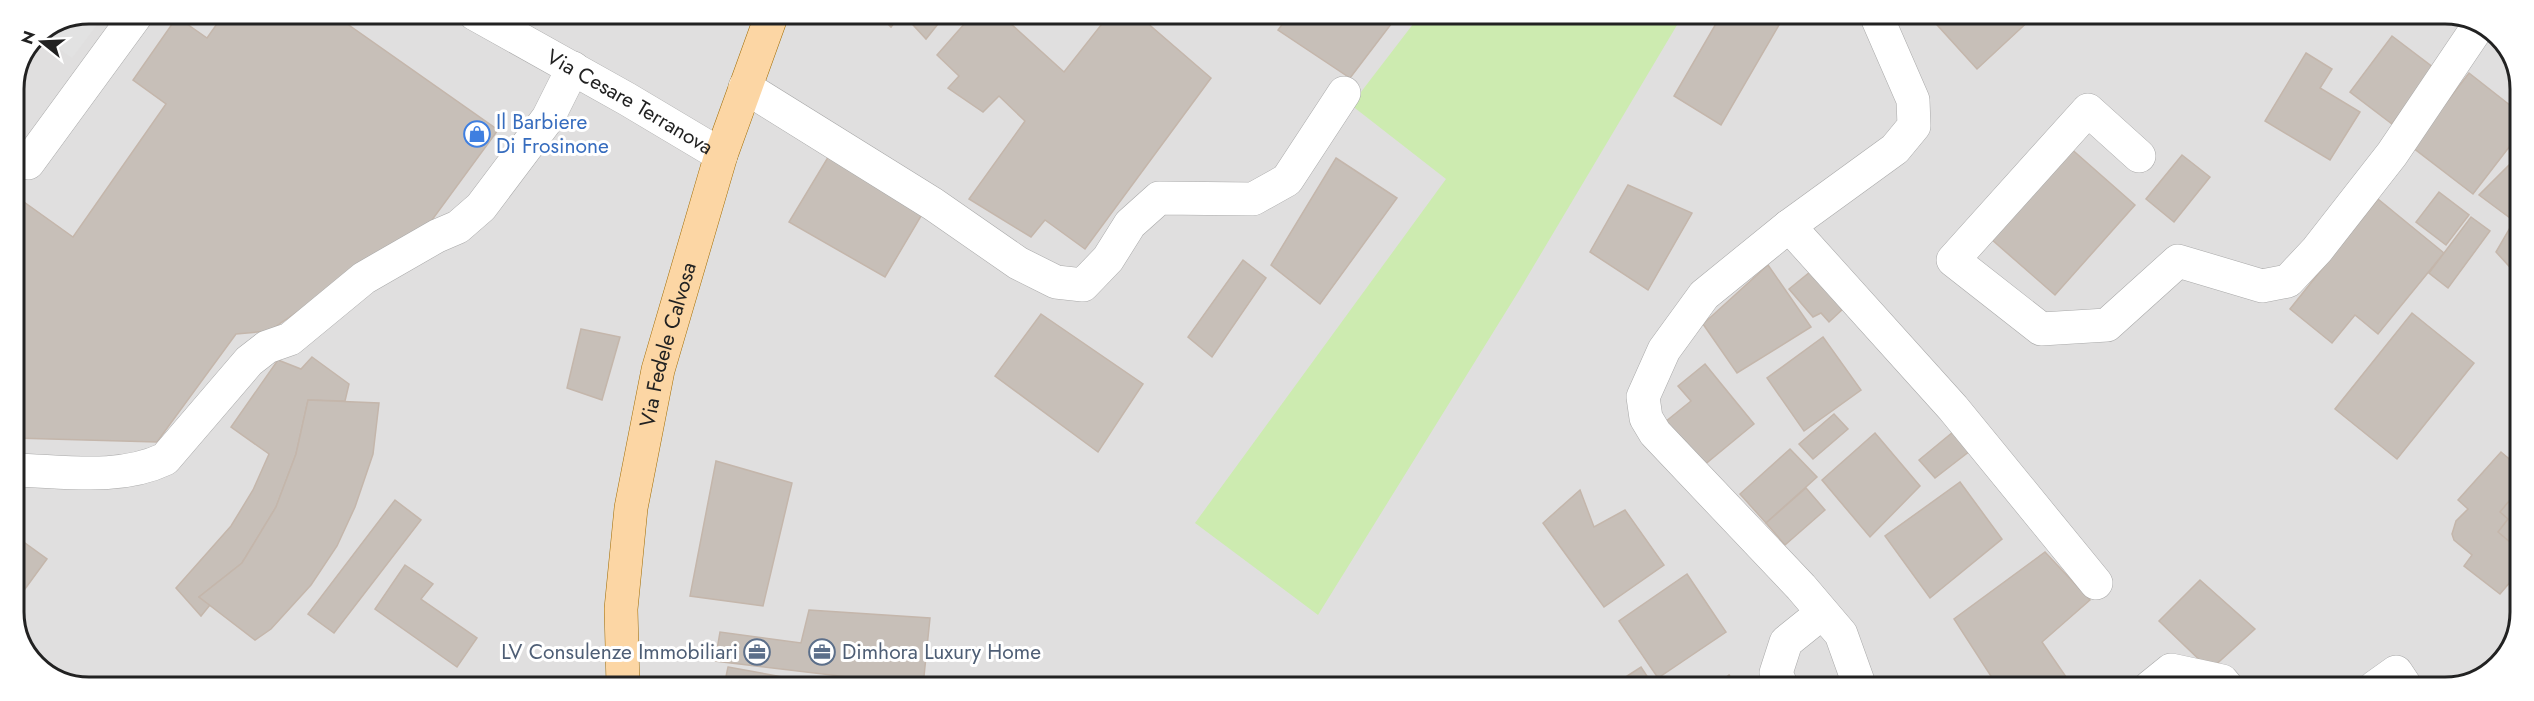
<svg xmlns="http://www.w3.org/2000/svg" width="2534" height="701" viewBox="0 0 2534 701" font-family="Jost,sans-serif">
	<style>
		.residential { fill: #e0dfdf }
		.grass { fill: #cdebb0 }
		.parking { fill: #e2e2e2 }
		.building { fill: #c7bfb8; stroke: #c4b6ab; stroke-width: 1.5 }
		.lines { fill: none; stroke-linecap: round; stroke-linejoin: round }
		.minor-casing { stroke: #a9a9a9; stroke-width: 34 }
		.major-casing { stroke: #a06b00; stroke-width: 34 }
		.minor { stroke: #fff; stroke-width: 33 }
		.major { stroke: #fcd6a4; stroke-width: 33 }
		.labels { text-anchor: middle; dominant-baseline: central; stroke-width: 6; stroke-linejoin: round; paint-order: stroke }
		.street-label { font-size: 21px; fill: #222; stroke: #fff }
		.shop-label { font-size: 21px; fill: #366cbe; stroke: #fff; text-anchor: start }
		.service-label { font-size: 21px; fill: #4e5e75; stroke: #fff; text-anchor: end }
		.rim { fill: none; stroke: #222; stroke-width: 3 }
	</style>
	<rect width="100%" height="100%" fill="#f2efe9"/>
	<!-- residential -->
	<polygon class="residential" points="89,14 2464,16 2502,40 2520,84 2518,631 2491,672 2445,687 70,685 32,661 14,617 14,89 36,35"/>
	<!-- grass -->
	<polygon class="grass" points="1420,15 1683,15 1520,289 1318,615 1195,523 1446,179 1351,105"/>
	<!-- parking -->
	<polygon class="parking" points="89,14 105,14 72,58 38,34"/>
	<!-- building -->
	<g class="building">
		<polygon points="224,14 333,14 498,130 432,220 269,331 236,334 157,442 14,438 14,195 73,237 166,104 133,80 177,17 207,38"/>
		<polygon points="878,14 901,14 891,27"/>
		<polygon points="903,14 946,14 926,39"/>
		<polygon points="960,14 1000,14 1064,72 1109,15 1138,15 1211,78 1085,249 1045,220 1031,237 969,199 1025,121 999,96 983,112 948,88 959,76 937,55 966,22"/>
		<polygon points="1289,15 1398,15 1350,78 1278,30"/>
		<polygon points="1721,15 1778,15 1783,18 1721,125 1674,96"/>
		<polygon points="1928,15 2032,16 2033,17 1977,69"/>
		<polygon points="2392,36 2434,68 2392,124 2350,92"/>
		<polygon points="2306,53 2332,69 2320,88 2360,112 2330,160 2265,121"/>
		<polygon points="2469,73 2520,113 2520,133 2473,194 2412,147"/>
		<polygon points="2068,146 2135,205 2055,295 1991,239"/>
		<polygon points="830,154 924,211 885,277 789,222"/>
		<polygon points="2520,154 2519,277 2496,252 2514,221 2479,195"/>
		<polygon points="2182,155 2210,177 2174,222 2146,199"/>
		<polygon points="1336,158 1397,198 1320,304 1271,265"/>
		<polygon points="1628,185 1692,213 1648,290 1590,252"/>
		<polygon points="2439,192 2469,215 2446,245 2416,222"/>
		<polygon points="2378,199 2444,253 2378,334 2355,315 2332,343 2290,309"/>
		<polygon points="2471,217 2490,231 2448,288 2429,273"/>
		<polygon points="1243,260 1266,278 1212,357 1188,337"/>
		<polygon points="1768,265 1811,327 1737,373 1703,324"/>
		<polygon points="1810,272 1844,308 1829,322 1821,313 1813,317 1789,289"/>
		<polygon points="2412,313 2474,363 2397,459 2335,409"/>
		<polygon points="1041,314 1143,384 1098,452 995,376"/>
		<polygon points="581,329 620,337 602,400 567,388"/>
		<polygon points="1823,337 1861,390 1804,431 1767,378"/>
		<polygon points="312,357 349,384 345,401 308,400 296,454 276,507 242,563 199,597 210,605 201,616 176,588 231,526 253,490 269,454 231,427 278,360 301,369"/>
		<polygon points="1705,364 1754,424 1697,471 1660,426 1691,401 1678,386"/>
		<polygon points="308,400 379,403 373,454 355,507 337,546 311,585 271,629 255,640 199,597 242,563 276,507 296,454"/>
		<polygon points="1834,414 1848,429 1813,459 1799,444"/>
		<polygon points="1953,432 1970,451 1935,478 1919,460"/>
		<polygon points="1875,433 1920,486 1870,537 1822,480"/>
		<polygon points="1790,449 1817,477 1766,523 1740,494"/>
		<polygon points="2501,452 2519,467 2518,573 2500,594 2464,566 2472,555 2454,540 2452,534 2456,521 2468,509 2458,500"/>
		<polygon points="716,461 792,483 763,606 690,596"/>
		<polygon points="1960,482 2002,539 1930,598 1885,536"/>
		<polygon points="1806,488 1825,510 1785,545 1766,523"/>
		<polygon points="1580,490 1594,527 1625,510 1664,565 1604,607 1543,523"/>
		<polygon points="395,500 421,520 334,633 308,614"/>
		<polygon points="2509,501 2519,509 2518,549 2498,532 2508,519 2500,512"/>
		<polygon points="14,535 47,559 14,604"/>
		<polygon points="2045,552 2090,600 2042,642 2073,687 1998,687 1954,619"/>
		<polygon points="405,565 433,584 421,599 477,638 457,667 375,609"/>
		<polygon points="1687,574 1726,632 1658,678 1619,621"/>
		<polygon points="2200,580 2255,629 2210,670 2159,621"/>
		<polygon points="809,610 930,618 923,686 715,661 720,632 801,643"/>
		<polygon points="728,667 832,686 724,686"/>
		<polygon points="1641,667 1654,687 1610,687"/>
		<polygon points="1729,675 1737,687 1713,687"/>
	</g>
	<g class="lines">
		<!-- minor casing -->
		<g class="minor-casing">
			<g id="minor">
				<path id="s1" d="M475,14L627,99L721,155"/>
				<polyline points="1876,15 1913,100 1914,126 1895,149 1789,226 1953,408 2096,583"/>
				<polyline points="745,87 933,204 1018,263 1056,282 1083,285 1108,259 1130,224 1159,198 1253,199 1287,180 1344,93"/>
				<polyline points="2139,156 2088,110 1953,260 2041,329 2107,325 2178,261 2262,286 2288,281 2317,250 2392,154 2479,25"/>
				<polyline points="28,163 137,14"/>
				<polyline points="1789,226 1704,295 1664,350 1643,397 1646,418 1655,433 1801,587 1841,634 1860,687"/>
				<path d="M14,470C63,471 119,481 165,459L249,361L267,347L290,339L364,278L437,236L458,227L481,207L548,118L573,68"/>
				<polyline points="1782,687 1776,673 1786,642 1822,613"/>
				<polyline points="2150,687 2171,670 2222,681 2227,687"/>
				<polyline points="2375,687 2396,672 2406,687"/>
			</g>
		</g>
		<!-- major casing -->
		<g class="major-casing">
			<g id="major">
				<path id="s2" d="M623,686L621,609L631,508L658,370L721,155L772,14"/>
			</g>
		</g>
		<!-- minor -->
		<use href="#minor" class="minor"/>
		<!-- major -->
		<use href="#major" class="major"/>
	</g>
	<!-- icons -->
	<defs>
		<g id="shop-ring" transform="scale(1.35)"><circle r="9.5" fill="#fff" stroke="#3f7fe0" stroke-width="1.5"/><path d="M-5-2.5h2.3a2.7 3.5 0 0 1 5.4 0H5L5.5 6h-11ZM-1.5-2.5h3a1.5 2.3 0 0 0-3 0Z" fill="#3f7fe0"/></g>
		<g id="office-ring" transform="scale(1.35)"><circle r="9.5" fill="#fff" stroke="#5c6f8a" stroke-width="1.5"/><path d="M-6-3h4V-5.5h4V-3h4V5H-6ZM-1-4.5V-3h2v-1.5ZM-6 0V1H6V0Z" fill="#5c6f8a"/></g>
	</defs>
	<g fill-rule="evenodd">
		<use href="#shop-ring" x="477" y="134"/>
		<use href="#office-ring" x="757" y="652"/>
		<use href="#office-ring" x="822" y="652"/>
	</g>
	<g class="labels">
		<!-- street labels -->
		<g class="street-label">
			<text stroke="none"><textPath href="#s1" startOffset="178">Via Cesare Terranova</textPath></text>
			<text stroke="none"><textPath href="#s2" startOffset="346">Via Fedele Calvosa</textPath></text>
		</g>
		<!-- shop labels -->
		<g class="shop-label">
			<text x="496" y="122">Il Barbiere<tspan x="496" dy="24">Di Frosinone</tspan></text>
		</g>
		<!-- service labels -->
		<g class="service-label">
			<text x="738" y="652">LV Consulenze Immobiliari</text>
			<text x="842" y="652" text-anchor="start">Dimhora Luxury Home</text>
		</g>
	</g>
	<!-- crop -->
	<path d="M0 0H2534V701H0ZM89 24H2445A65 65 0 0 1 2510 89V612A65 65 0 0 1 2445 677H89A65 65 0 0 1 24 612V89A65 65 0 0 1 89 24Z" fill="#fff" fill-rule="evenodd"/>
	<path class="rim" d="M89 24H2445A65 65 0 0 1 2510 89V612A65 65 0 0 1 2445 677H89A65 65 0 0 1 24 612V89A65 65 0 0 1 89 24Z"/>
	<!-- north arrow -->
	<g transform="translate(42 42) rotate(288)" stroke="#ffffff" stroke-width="4.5" paint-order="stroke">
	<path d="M0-4.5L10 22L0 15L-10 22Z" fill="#222222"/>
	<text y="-9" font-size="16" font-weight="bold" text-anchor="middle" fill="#222222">N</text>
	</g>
</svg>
